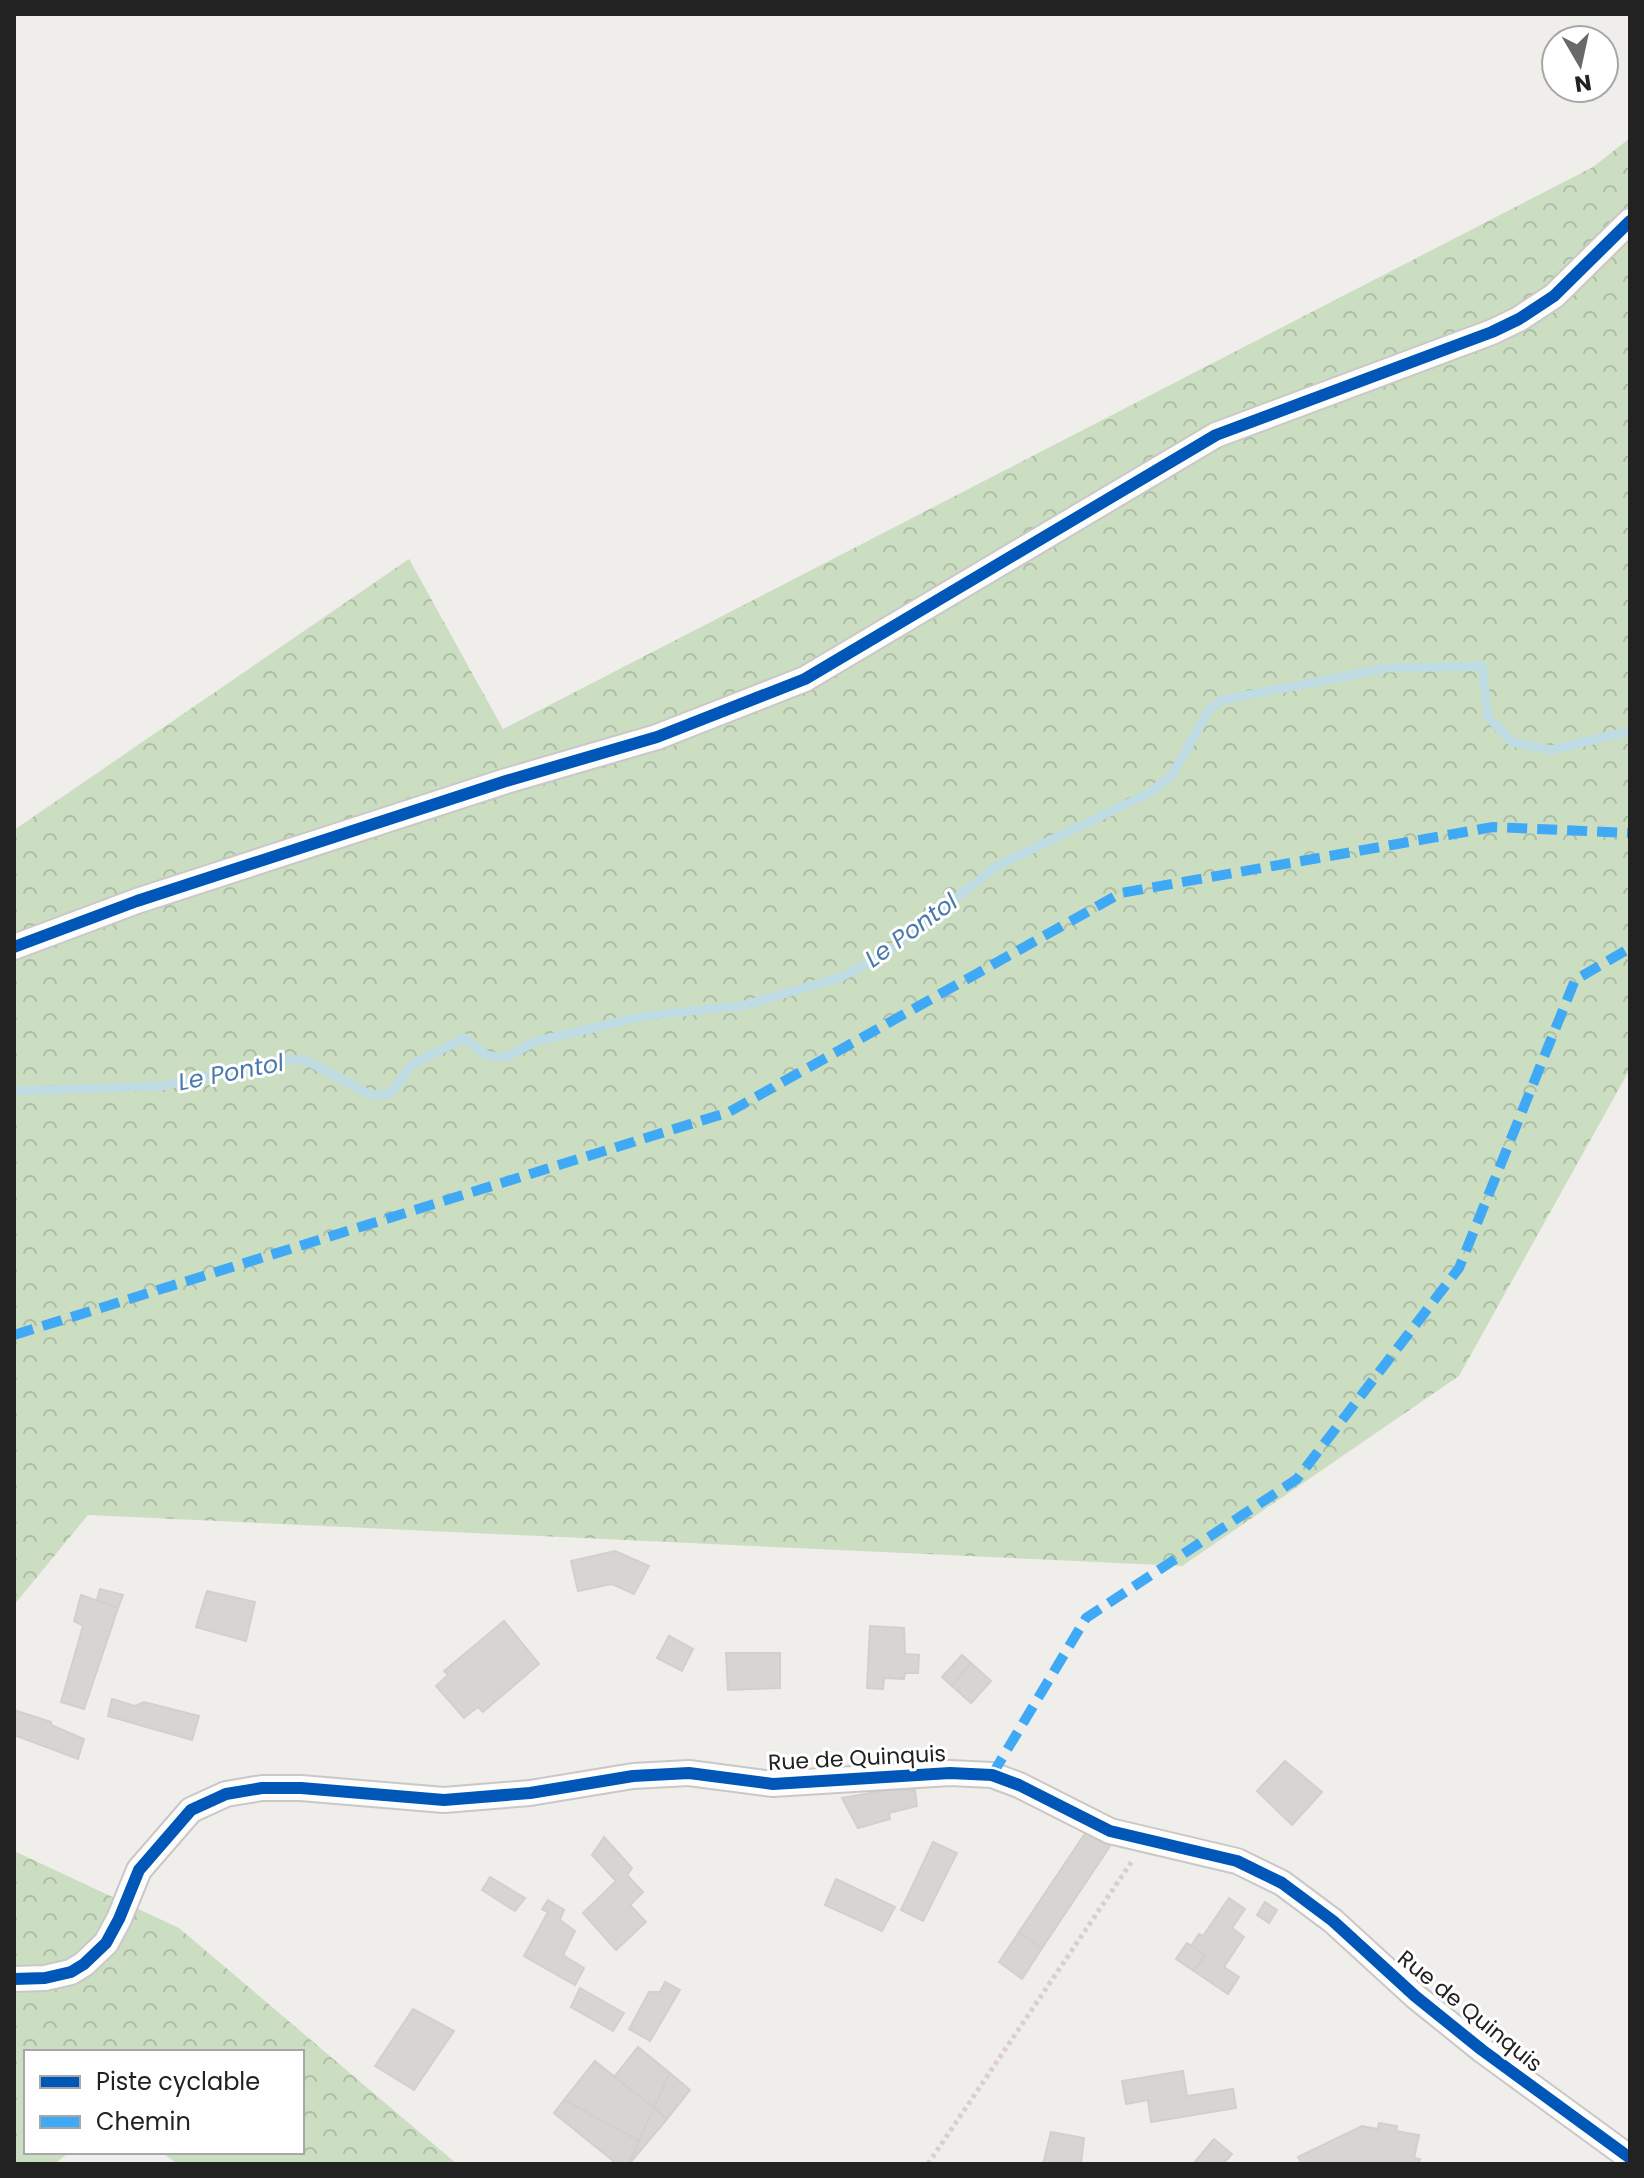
<svg xmlns="http://www.w3.org/2000/svg" width="1644" height="2178" viewBox="0 0 1644 2178" font-family="Poppins,sans-serif">
	<style>
		.forest { fill: url(#forest-crowns) }
		.lines { fill: none; stroke-linecap: round; stroke-linejoin: round }
		.stream { stroke: #bfdbe3; stroke-width: 9 }
		.building { fill: #d7d4d2; stroke: #d3d0cc; stroke-width: 2 }
		.street-casing { stroke: #c9c8c7; stroke-width: 28 }
		.path { stroke: #dccecd; stroke-width: 5; stroke-dasharray: 4 4; stroke-linecap: butt }
		.street { stroke: #fdfcfc; stroke-width: 24 }
		.quiet { stroke: #3fa9f5; stroke-width: 10; stroke-dasharray: 20 10; stroke-linecap: butt }
		.cycleway-casing { stroke: #fff; stroke-width: 17 }
		.cycleway { stroke: #0057b8; stroke-width: 12 }
		.labels { text-anchor: middle; dominant-baseline: central; stroke-width: 6; stroke-linejoin: round; paint-order: stroke }
		.street-label { font-size: 22px; fill: #222; stroke: #fff }
		.water-label { font-size: 24px; font-style: italic; fill: #4a7aab; stroke: #fff }
	</style>
	<defs>
		<pattern id="forest-crowns" width="20" height="18" patternUnits="userSpaceOnUse" patternTransform="scale(2)"><rect width="20" height="18" fill="#cbdec1"/><path d="M2 6a3 3 0 1 1 6 0M12 15a3 3 0 1 1 6 0" fill="none" stroke="#aebea6"/></pattern>
	</defs>
	<rect width="100%" height="100%" fill="#f0eeeb"/>
	<!-- forest -->
	<g class="forest">
		<polygon points="1630,138 1630,1069 1459,1376 1182,1566 88,1515 14,1605 14,830 409,559 503,729 1593,167"/>
		<polygon points="14,1851 179,1928 457,2164 178,2164 161,2152 302,2152 302,2052 26,2052 26,2152 69,2152 55,2164 14,2164"/>
	</g>
	<g class="lines">
		<!-- stream -->
		<polyline class="stream" points="14,1091 161,1086 288,1059 307,1061 371,1095 390,1094 412,1064 465,1038 486,1055 504,1058 537,1041 645,1016 746,1005 841,977 881,957 997,866 1149,793 1172,775 1209,710 1222,700 1387,668 1482,666 1488,717 1512,742 1551,750 1630,731"/>
	</g>
	<!-- building -->
	<g class="building">
		<polygon points="615,1551 649,1566 634,1594 612,1584 578,1591 571,1561"/>
		<polygon points="100,1589 123,1595 118,1608 97,1600"/>
		<polygon points="207,1591 255,1602 246,1641 196,1627"/>
		<polygon points="81,1595 118,1608 84,1709 61,1702 83,1626 74,1621"/>
		<polygon points="504,1621 539,1664 483,1712 478,1707 464,1718 436,1686 448,1675 444,1671"/>
		<polygon points="870,1626 904,1628 905,1654 919,1655 918,1673 905,1673 904,1679 884,1678 883,1689 867,1688"/>
		<polygon points="669,1636 693,1649 682,1671 657,1658"/>
		<polygon points="726,1653 780,1653 780,1688 728,1690"/>
		<polygon points="962,1655 971,1663 952,1686 942,1677"/>
		<polygon points="971,1663 991,1681 971,1703 952,1686"/>
		<polygon points="112,1699 135,1706 144,1702 199,1716 192,1740 108,1716"/>
		<polygon points="14,1710 51,1722 51,1725 84,1739 78,1759 14,1735"/>
		<polygon points="1285,1761 1322,1792 1292,1825 1257,1791"/>
		<polygon points="887,1790 915,1790 917,1806 889,1813 890,1819 858,1828 842,1798"/>
		<polygon points="1086,1832 1110,1846 1042,1948 1019,1932"/>
		<polygon points="604,1837 632,1868 627,1875 643,1892 630,1905 646,1922 616,1950 583,1913 616,1881 592,1855"/>
		<polygon points="933,1842 957,1853 923,1921 901,1910"/>
		<polygon points="490,1877 525,1898 515,1911 482,1890"/>
		<polygon points="836,1879 895,1907 882,1931 825,1905"/>
		<polygon points="1229,1898 1245,1909 1232,1928 1244,1937 1224,1967 1239,1977 1228,1994 1194,1971 1205,1955 1191,1946 1199,1934 1203,1936"/>
		<polygon points="548,1900 564,1910 560,1920 575,1931 563,1955 584,1968 575,1985 524,1956 548,1912 542,1909"/>
		<polygon points="1265,1902 1277,1910 1269,1923 1257,1915"/>
		<polygon points="1019,1932 1042,1948 1022,1979 999,1962"/>
		<polygon points="1187,1943 1205,1955 1194,1971 1176,1959"/>
		<polygon points="665,1982 680,1990 650,2041 629,2029 649,1992 660,1992"/>
		<polygon points="580,1988 624,2013 613,2031 571,2007"/>
		<polygon points="413,2009 454,2031 414,2090 375,2066"/>
		<polygon points="638,2047 670,2073 654,2108 614,2077"/>
		<polygon points="595,2061 654,2108 639,2141 564,2100"/>
		<polygon points="1183,2071 1187,2096 1233,2089 1236,2108 1151,2122 1148,2100 1126,2104 1122,2081"/>
		<polygon points="670,2073 690,2090 667,2119 654,2108"/>
		<polygon points="564,2100 639,2141 629,2164 617,2164 554,2113"/>
		<polygon points="654,2108 667,2119 629,2164 639,2141"/>
		<polygon points="1379,2123 1397,2126 1396,2131 1419,2135 1414,2158 1420,2159 1419,2164 1302,2164 1298,2157 1362,2126 1378,2129"/>
		<polygon points="1051,2132 1084,2138 1081,2164 1043,2164"/>
		<polygon points="1214,2139 1232,2154 1223,2164 1193,2164"/>
	</g>
	<g class="lines">
		<!-- street casing -->
		<g class="street-casing">
			<g id="street">
				<polyline points="14,947 137,901 506,781 657,737 805,679 1216,435 1492,332 1519,319 1554,296 1630,221"/>
				<polyline points="14,1979 45,1978 71,1972 84,1964 106,1943 119,1919 139,1870 191,1810 226,1794 262,1788 301,1788 444,1800 530,1793 633,1776 689,1773 773,1784 950,1773 992,1775 1019,1785 1110,1831 1237,1861 1282,1883 1333,1921 1415,1996 1482,2050 1630,2158"/>
			</g>
		</g>
		<!-- path -->
		<polyline class="path" points="928,2164 1132,1861"/>
		<!-- street -->
		<use href="#street" class="street"/>
		<!-- quiet -->
		<g class="quiet">
			<polyline points="14,1335 729,1112 1121,893 1493,827 1630,833"/>
			<polyline points="992,1775 1086,1618 1297,1479 1459,1268 1575,980 1630,948"/>
		</g>
		<!-- cycleway casing -->
		<g class="cycleway-casing">
			<g id="cycleway">
				<polyline points="14,947 137,901 506,781 657,737 805,679 1216,435 1492,332 1519,319 1554,296 1630,221"/>
				<polyline points="14,1979 45,1978 71,1972 84,1964 106,1943 119,1919 139,1870 191,1810 226,1794 262,1788 301,1788 444,1800 530,1793 633,1776 689,1773 773,1784 950,1773 992,1775 1019,1785 1110,1831 1237,1861 1282,1883 1333,1921 1415,1996 1482,2050 1630,2158"/>
			</g>
		</g>
		<!-- cycleway -->
		<use href="#cycleway" class="cycleway"/>
	</g>
	<g class="labels">
		<!-- street labels -->
		<g class="street-label">
			<text transform="translate(857 1758) rotate(-3)">Rue de Quinquis</text>
			<text transform="translate(1470 2011) rotate(39)">Rue de Quinquis</text>
		</g>
		<!-- water labels -->
		<g class="water-label">
			<text transform="translate(911 930) rotate(-36)">Le Pontol</text>
			<text transform="translate(231 1072) rotate(-11)">Le Pontol</text>
		</g>
	</g>
	<!-- border -->
	<rect width="1644" height="2178" fill="none" stroke="#222222" stroke-width="32"/>
	<!-- legend -->
	<rect x="24" y="2050" width="280" height="104" fill="#ffffff" stroke="#a7a7a7" stroke-width="2"/>
	<rect x="40" y="2076" width="40" height="12" fill="#0057b8" stroke="#a7a7a7" stroke-width="2"/>
	<text x="96" y="2090" font-size="24" fill="#222222">Piste cyclable</text>
	<rect x="40" y="2116" width="40" height="12" fill="#3fa9f5" stroke="#a7a7a7" stroke-width="2"/>
	<text x="96" y="2130" font-size="24" fill="#222222">Chemin</text>
	<!-- north arrow -->
	<g transform="translate(1580 64) rotate(171)"><circle r="38" fill="#ffffff" stroke="#a7a7a7" stroke-width="2"/>
	<path d="M0-6L14 30L0 20L-14 30Z" fill="#6a6968"/>
	<text y="-12" font-size="22" font-weight="bold" text-anchor="middle" fill="#222222">N</text>
	</g>
</svg>
